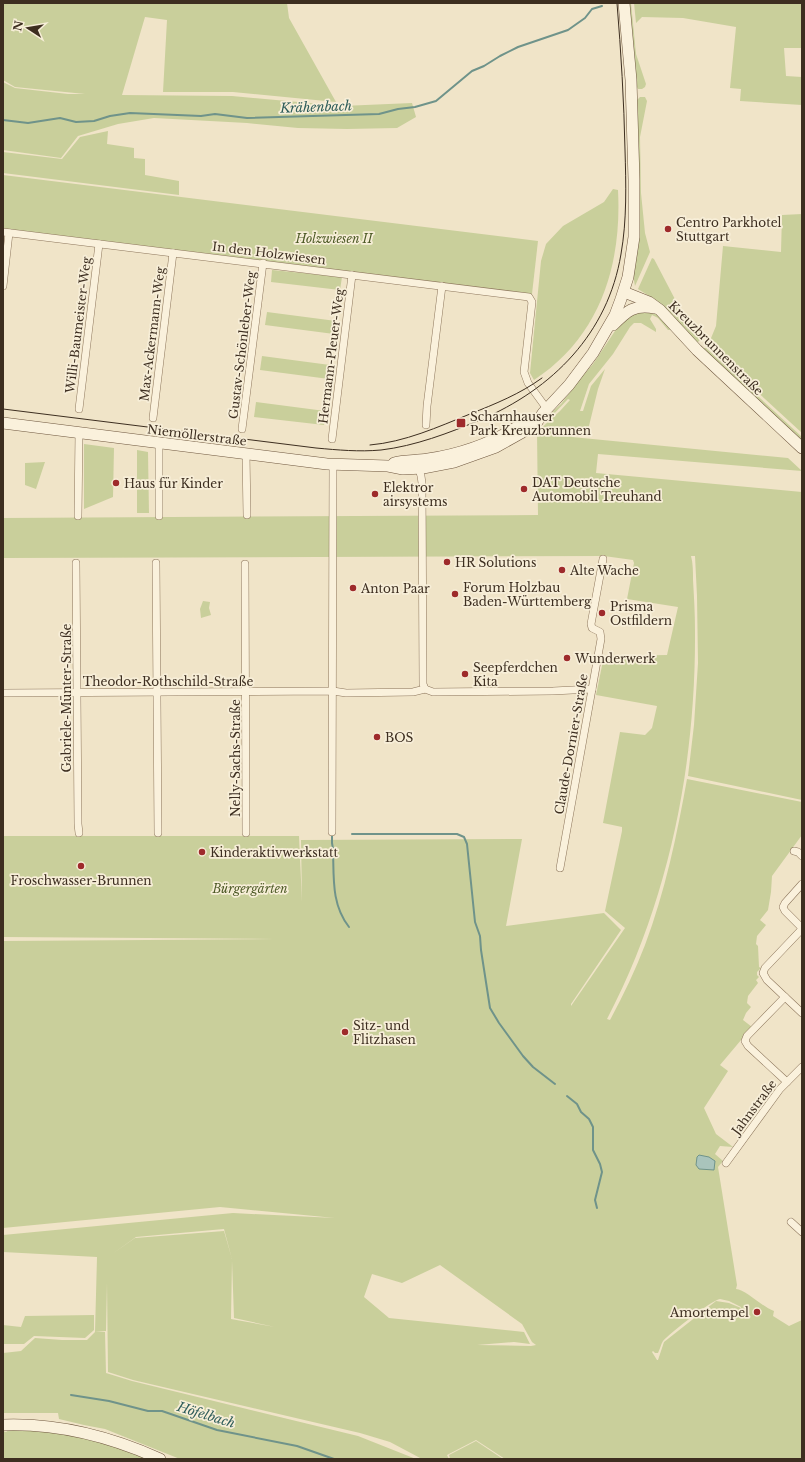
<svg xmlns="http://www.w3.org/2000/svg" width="805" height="1462" viewBox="0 0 805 1462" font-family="'Libre Baskerville',serif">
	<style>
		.green { fill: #c9cf9b; fill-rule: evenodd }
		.water { fill: #a9c4bc; stroke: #6f938a }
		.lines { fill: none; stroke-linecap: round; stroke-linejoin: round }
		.stream { stroke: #6f938a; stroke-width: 2 }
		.street-casing { stroke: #8d765c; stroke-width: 8 }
		.secondary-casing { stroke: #6f573f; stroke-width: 12 }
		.street { stroke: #faf1dc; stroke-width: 7 }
		.secondary { stroke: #faf1dc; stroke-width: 11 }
		.tram { stroke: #3d2e20; stroke-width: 1 }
		.poi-dot { fill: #9e2a2b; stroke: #f7eed8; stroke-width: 1.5 }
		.labels { text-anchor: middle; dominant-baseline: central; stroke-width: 3.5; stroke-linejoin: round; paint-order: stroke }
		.poi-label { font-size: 12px; fill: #3d2e20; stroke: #f7eed8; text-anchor: start }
		.park-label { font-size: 12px; font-style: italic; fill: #4d5a26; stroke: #f7eed8 }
		.street-label { font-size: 12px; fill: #3d2e20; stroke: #f7eed8 }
		.water-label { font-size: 13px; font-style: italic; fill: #2f5d5a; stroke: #f7eed8 }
	</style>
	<rect width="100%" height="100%" fill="#f0e4c8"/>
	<!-- green -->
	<g class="green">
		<polygon points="3,3 287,3 289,18 336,102 233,92 163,92 167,20 145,17 122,95 232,96 342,106 412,103 416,117 397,128 347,129 298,128 247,123 154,118 118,124 78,136 61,158 3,150 3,82 15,88 68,94 85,94 15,87 3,80"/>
		<polygon points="628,3 631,3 636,54 646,84 645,87 642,89 638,89 636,85"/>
		<polygon points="634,3 802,3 802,48 784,48 786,76 802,77 802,105 740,101 741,89 730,88 736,27 683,18 642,17 636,23"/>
		<polygon points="640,97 645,97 647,101 640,137 641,193 645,233 650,252 635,286 633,275 638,245 637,100"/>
		<polygon points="108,131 107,144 134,148 134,158 145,159 145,175 179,181 179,195 3,173 3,152 62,159 80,137"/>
		<polygon points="3,175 538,241 532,294 3,229"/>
		<path d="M613,189L618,190C622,265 600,337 534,380L530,373L541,261L546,244L563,226L604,202Z"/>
		<polygon points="802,214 802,433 726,363 711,348 709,343 716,326 723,246 781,252 782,215"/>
		<polygon points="652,258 654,259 678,305 701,336 701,339 697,343 654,299 638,289"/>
		<polygon points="272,270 342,277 340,290 271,282"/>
		<polygon points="267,312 336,321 334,334 265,325"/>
		<path d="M633,312C655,312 657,310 670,330H668L658,318L652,315L650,319L656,329V332L641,323H634L630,327L613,354L589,384L580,411H583L591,386L605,369L598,389L588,430L575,429L572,437L788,458L802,471L598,454L596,473L802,492V800L688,776L694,725L698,663L697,596L695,556H691C693,563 693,572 693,580C694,597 695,614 695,631C696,764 669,901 607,1019L610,1020C623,996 635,971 645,945C665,892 677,835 687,779L802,802V835L772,876L771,892L768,910L760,920L766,925L757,936L756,944L758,946L759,967L761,968L757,972V975L759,977L756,980L758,983L748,996L747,1003L751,1007L746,1013L743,1020L752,1027L720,1065L728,1071L704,1108L716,1134L733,1147L720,1146L715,1154L723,1161L718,1167L737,1285L736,1289C745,1289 762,1307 774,1311L773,1316L789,1326L802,1320V1458L800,1459H505L476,1440L447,1455L449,1459H422L390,1442L360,1433L133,1380L108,1372L107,1283L106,1331L95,1332L97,1257L3,1252V1235L233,1213L335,1218L220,1207L3,1228V941L275,939L3,937V836H299L302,902L301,840L522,839L506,926L604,913L621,930L571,1004V1006L625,928L605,911L622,831V827L603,823L620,732L645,735L652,728L657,706L596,695L604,656L667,655L678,607L627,599L634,563L633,560L604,556L3,558V518L538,515L537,432L560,411L570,400L568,399L550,418L537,428L540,423L561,404L580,379L593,364L619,325ZM224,1229L232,1259L224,1231L135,1238L112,1254L136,1237ZM232,1261L234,1318L275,1327L231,1319ZM440,1265L522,1324L532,1342L536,1345L531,1346L477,1345L514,1342L530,1344L524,1332L389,1318L364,1297L372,1274L402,1283ZM720,1299L729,1301L741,1307V1308L729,1303L716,1301L664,1342L658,1360H657L652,1352L653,1351L655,1353H658C660,1349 661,1344 663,1341C670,1333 712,1300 720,1299Z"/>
		<polygon points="704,348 706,348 802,437 802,443 703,349"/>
		<polygon points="262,356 330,365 329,379 260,370"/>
		<polygon points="256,402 325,411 324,425 254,417"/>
		<polygon points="84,444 114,448 113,497 84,509"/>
		<polygon points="137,450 148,452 149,513 137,513"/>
		<polygon points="45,462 36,489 25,485 25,463"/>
		<polygon points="203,601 210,602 209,608 211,615 201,618 200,609"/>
		<polygon points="94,1315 94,1330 85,1338 34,1336 24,1344 3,1344 3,1325 21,1327 25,1316"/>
		<polygon points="95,1332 105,1332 106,1373 132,1381 358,1436 416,1459 180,1459 105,1429 84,1425 59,1419 58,1413 3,1413 3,1353 21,1351 35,1338 62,1340 87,1340"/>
		<polygon points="34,1429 102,1439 149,1459 3,1459 3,1431 6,1432 9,1430"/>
		<polygon points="476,1441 503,1459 450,1459 449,1455"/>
	</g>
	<!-- water -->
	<polygon class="water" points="699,1155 709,1157 715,1161 714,1170 699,1169 696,1165 697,1157"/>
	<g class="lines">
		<!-- stream -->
		<g class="stream">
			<polyline points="3,120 28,123 60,118 76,122 94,121 110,116 130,113 201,116 215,114 247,118 379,114 398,109 415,107 436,101 472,71 484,66 500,56 518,47 568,30 585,18 592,9 602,6"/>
			<path d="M332,834V843L333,849C334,877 331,904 349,927"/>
			<polyline points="352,834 457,834 464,837 467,844 475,922 480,936 481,950 490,1008 499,1023 523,1056 533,1067 555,1084"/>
			<polyline points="567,1096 577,1104 581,1112 589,1119 593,1127 593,1150 600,1164 602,1172 595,1200 597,1208"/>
			<polyline points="71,1395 109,1401 148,1411 162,1411 217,1430 297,1446 334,1459"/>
		</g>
		<!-- street casing -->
		<g class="street-casing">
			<g id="street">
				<polyline points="3,232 529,297 532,302 524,372 528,383 547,409"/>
				<polyline points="3,286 9,233"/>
				<polyline points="79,409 99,244"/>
				<polyline points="153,418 173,253"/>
				<polyline points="426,425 427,406 442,286"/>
				<polyline points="242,429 263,263"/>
				<polyline points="332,439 352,275"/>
				<polyline points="246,454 247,515"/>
				<polyline points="418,465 421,476 422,483 423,684 425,689"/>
				<polyline points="78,516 79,433"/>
				<polyline points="159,516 159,443"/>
				<polyline points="76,563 78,824 79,833"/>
				<polyline points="156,563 158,833"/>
				<polyline points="245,564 246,833"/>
				<polyline points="3,693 333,691 346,693 413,692 425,689 433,692 553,691 592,689"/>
				<polyline points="332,832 333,464"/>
				<polyline points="794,851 798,852 802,856"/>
				<polyline points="560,868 601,639 600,632 592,628 591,624 603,559"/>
				<polyline points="802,884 785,903 783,907 785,911 802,928"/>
				<polyline points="802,929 765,968 763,973 767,980 802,1013"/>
				<polyline points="785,997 747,1036 745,1041 748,1046 787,1082"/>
				<polyline points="726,1163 780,1089 802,1067"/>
				<polyline points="791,1222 802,1232"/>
			</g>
		</g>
		<!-- secondary casing -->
		<g class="secondary-casing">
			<g id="secondary">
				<polyline points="624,292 649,302 660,310 697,350 802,448"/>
				<path d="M613,325C627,311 634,304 655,308"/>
				<polyline points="3,423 327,464 388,466 403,469 423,468 454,462 496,447 521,433 537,422 543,413 569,385 593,353 615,315 621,299 628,277 634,237 634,180 631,80 624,3"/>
				<path d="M394,463C405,460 417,461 428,459C461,454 495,442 523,423"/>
				<path d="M3,1425C58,1423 109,1436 160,1459"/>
			</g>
		</g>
		<!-- street -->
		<use href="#street" class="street"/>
		<!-- secondary -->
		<use href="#secondary" class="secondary"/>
		<!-- tram -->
		<g class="tram">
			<path d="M3,409L316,448C338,450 359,452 381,450C415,446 449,433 480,420C553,389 608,333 621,254C627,220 626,184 625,150C624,101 621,52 617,3"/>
			<path d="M370,445C405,442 438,427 470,414C495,404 520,394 542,378"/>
		</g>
	</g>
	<!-- markers -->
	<g class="poi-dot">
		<circle cx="668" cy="229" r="4"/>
		<rect x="456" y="418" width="10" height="10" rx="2"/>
		<circle cx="116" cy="483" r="4"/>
		<circle cx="524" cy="489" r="4"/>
		<circle cx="375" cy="494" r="4"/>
		<circle cx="447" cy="562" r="4"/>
		<circle cx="562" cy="570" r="4"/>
		<circle cx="353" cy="588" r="4"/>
		<circle cx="455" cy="594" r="4"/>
		<circle cx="602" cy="613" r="4"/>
		<circle cx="567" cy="658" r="4"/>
		<circle cx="465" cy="674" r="4"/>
		<circle cx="377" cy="737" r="4"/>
		<circle cx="202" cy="852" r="4"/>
		<circle cx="81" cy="866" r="4"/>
		<circle cx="345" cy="1032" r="4"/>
		<circle cx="757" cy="1312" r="4"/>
	</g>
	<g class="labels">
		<!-- poi labels -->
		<g class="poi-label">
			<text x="676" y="222">Centro Parkhotel<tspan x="676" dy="14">Stuttgart</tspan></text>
			<text x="470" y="416">Scharnhauser<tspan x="470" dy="14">Park Kreuzbrunnen</tspan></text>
			<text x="532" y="482">DAT Deutsche<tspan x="532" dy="14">Automobil Treuhand</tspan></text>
			<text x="124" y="483">Haus für Kinder</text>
			<text x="383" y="487">Elektror<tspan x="383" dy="14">airsystems</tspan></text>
			<text x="455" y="562">HR Solutions</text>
			<text x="570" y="570">Alte Wache</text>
			<text x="463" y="587">Forum Holzbau<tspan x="463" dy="14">Baden-Württemberg</tspan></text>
			<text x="361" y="588">Anton Paar</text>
			<text x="610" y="606">Prisma<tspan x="610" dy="14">Ostfildern</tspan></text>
			<text x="575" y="658">Wunderwerk</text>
			<text x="473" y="667">Seepferdchen<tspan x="473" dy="14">Kita</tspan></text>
			<text x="385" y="737">BOS</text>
			<text x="210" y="852">Kinderaktivwerkstatt</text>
			<text x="81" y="880" text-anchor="middle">Froschwasser-Brunnen</text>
			<text x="353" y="1025">Sitz- und<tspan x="353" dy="14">Flitzhasen</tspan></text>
			<text x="749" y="1312" text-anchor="end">Amortempel</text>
		</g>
		<!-- park labels -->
		<g class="park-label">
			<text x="334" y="238">Holzwiesen II</text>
			<text x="250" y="888">Bürgergärten</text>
		</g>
		<!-- street labels -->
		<g class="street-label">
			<text transform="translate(269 253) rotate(7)">In den Holzwiesen</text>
			<text transform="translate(78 325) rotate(-83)">Willi-Baumeister-Weg</text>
			<text transform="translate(152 334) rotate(-83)">Max-Ackermann-Weg</text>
			<text transform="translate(242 345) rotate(-83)">Gustav-Schönleber-Weg</text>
			<text transform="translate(716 348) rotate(45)">Kreuzbrunnenstraße</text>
			<text transform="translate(331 356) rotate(-83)">Hermann-Pleuer-Weg</text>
			<text transform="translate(197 435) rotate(7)">Niemöllerstraße</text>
			<text x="168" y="681">Theodor-Rothschild-Straße</text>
			<text transform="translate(66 698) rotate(-90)">Gabriele-Münter-Straße</text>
			<text transform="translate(571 744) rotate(-80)">Claude-Dornier-Straße</text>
			<text transform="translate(235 758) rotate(-90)">Nelly-Sachs-Straße</text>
			<text transform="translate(754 1107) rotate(-53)">Jahnstraße</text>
		</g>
		<!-- water labels -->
		<g class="water-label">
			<text transform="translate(316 107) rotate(-2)">Krähenbach</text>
			<text transform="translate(206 1415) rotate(17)">Höfelbach</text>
		</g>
	</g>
	<!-- border -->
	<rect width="805" height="1462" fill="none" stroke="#3d2e20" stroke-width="8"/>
	<!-- north arrow -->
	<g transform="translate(28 28) rotate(282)" stroke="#f7eed8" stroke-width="3" paint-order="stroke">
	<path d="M0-3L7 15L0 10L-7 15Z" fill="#3d2e20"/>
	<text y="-6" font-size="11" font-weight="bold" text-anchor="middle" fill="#3d2e20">N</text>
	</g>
</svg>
